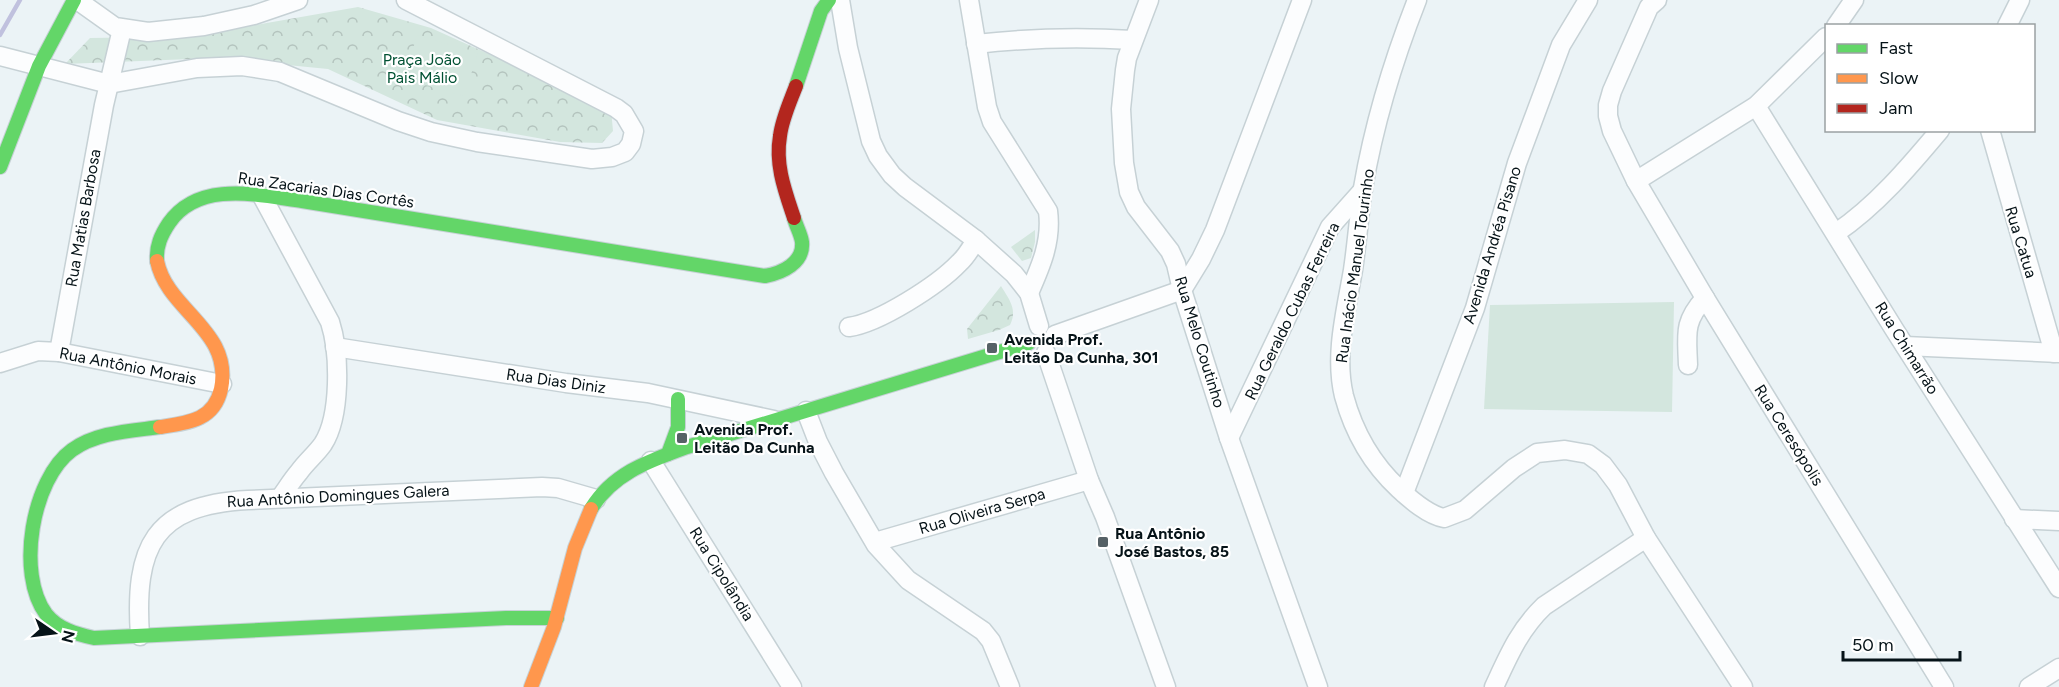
<svg xmlns="http://www.w3.org/2000/svg" width="2059" height="687" viewBox="0 0 2059 687" font-family="Figtree,sans-serif">
	<style>
		.park { fill: url(#park-crowns) }
		.pitch { fill: #d3e6de }
		.lines { fill: none; stroke-linecap: round; stroke-linejoin: round }
		.stream { stroke: #c0c1de; stroke-width: 4.5 }
		.street-casing { stroke: #c6d1d5; stroke-width: 21 }
		.fast-casing { stroke: #c6d1d5; stroke-width: 16 }
		.slow-casing { stroke: #c6d1d5; stroke-width: 16 }
		.jam-casing { stroke: #c6d1d5; stroke-width: 16 }
		.street { stroke: #fcfdfe; stroke-width: 18 }
		.fast { stroke: #63d668; stroke-width: 14 }
		.slow { stroke: #ff974d; stroke-width: 14 }
		.jam { stroke: #b3261e; stroke-width: 14 }
		.poi-dot { fill: #566166; stroke: #fff; stroke-width: 2 }
		.labels { text-anchor: middle; dominant-baseline: central; stroke-width: 4.5; stroke-linejoin: round; paint-order: stroke }
		.park-label { font-size: 16px; fill: #005133; stroke: #fff }
		.street-label { font-size: 16px; fill: #061318; stroke: #fff }
		.poi-label { font-size: 16px; font-weight: bold; fill: #061318; stroke: #fff; text-anchor: start }
	</style>
	<defs>
		<pattern id="park-crowns" width="20" height="18" patternUnits="userSpaceOnUse" patternTransform="scale(1.5)"><rect width="20" height="18" fill="#d3e6de"/><path d="M2 6a3 3 0 1 1 6 0M12 15a3 3 0 1 1 6 0" fill="none" stroke="#b4c4be"/></pattern>
	</defs>
	<rect width="100%" height="100%" fill="#ebf3f6"/>
	<!-- park -->
	<g class="park">
		<polygon points="358,7 431,28 611,109 613,131 602,143 560,142 437,120 328,69 216,58 65,64 90,38 157,37 221,31"/>
		<polygon points="1035,230 1035,242 1031,258 1022,261 1011,247"/>
		<path d="M1001,286C1009,299 1018,310 1010,325L999,330L968,339L967,329Z"/>
	</g>
	<!-- pitch -->
	<g class="pitch">
		<polygon points="417,35 478,53 464,96 404,79"/>
		<polygon points="1674,302 1672,412 1484,409 1490,305"/>
	</g>
	<g class="lines">
		<!-- stream -->
		<polyline class="stream" points="0,35 20,0"/>
		<!-- street casing -->
		<g class="street-casing">
			<g id="street">
				<polyline points="77,0 115,27 148,32 204,26 254,15 298,0"/>
				<polyline points="840,0 848,48 871,141 878,156 892,175 905,187 976,240 1014,274 1029,293 1039,326"/>
				<path d="M969,0L987,107L992,122L1048,211C1052,241 1041,266 1029,293"/>
				<polyline points="1149,0 1127,58 1125,70 1121,109 1124,163 1129,192 1136,207 1170,251 1176,264 1182,290 1229,438 1318,687"/>
				<path d="M1417,0C1393,61 1374,124 1363,188C1359,215 1357,243 1353,270C1346,311 1334,355 1344,396C1354,433 1371,463 1399,489C1411,500 1428,515 1444,518L1465,510L1514,468L1537,453L1565,450L1588,454L1603,465L1618,485L1646,538L1743,687"/>
				<polyline points="1657,0 1649,7 1612,91 1608,105 1608,116 1612,131 1636,181 1705,298 1944,687"/>
				<polyline points="1836,26 1854,0"/>
				<polyline points="2007,26 2020,0"/>
				<path d="M976,44C1028,38 1081,37 1133,40"/>
				<polyline points="0,56 109,84 197,68 242,66 280,72 398,121 431,132 477,142 592,159 612,157 625,152 631,144 634,131 624,114 616,108 406,0"/>
				<polyline points="1756,106 1894,329 2059,588"/>
				<polyline points="1990,130 2054,353"/>
				<polyline points="1636,181 1756,106 1826,37"/>
				<path d="M262,196L330,322C340,353 341,416 323,444C316,454 306,462 299,472C292,480 286,490 280,498"/>
				<path d="M1836,233C1876,206 1909,167 1940,130"/>
				<path d="M849,327C879,323 938,285 959,263C966,257 971,248 976,240"/>
				<polyline points="1055,335 1182,290 1201,259 1215,230 1302,0"/>
				<polyline points="1905,346 2059,353"/>
				<polyline points="335,347 566,383 648,393 774,420"/>
				<polyline points="59,352 104,105 122,29"/>
				<polyline points="1046,353 1089,480 1105,517 1166,687"/>
				<polyline points="0,363 38,351 59,352 222,384"/>
				<path d="M1688,365C1687,334 1683,322 1705,298"/>
				<polyline points="806,411 818,442 834,473 876,545 908,580 983,631 991,641 1010,687"/>
				<polyline points="1229,438 1330,227 1363,190"/>
				<polyline points="651,461 792,687"/>
				<polyline points="1404,493 1475,308 1517,163 1561,45 1588,0"/>
				<polyline points="2014,519 2059,521"/>
				<polyline points="875,542 1089,480"/>
				<path d="M140,636C134,547 153,505 248,500L542,487L558,488L596,499"/>
				<path d="M1494,687C1508,657 1519,630 1544,606L1646,538"/>
				<polyline points="2029,687 2059,668"/>
			</g>
		</g>
		<!-- fast casing -->
		<g class="fast-casing">
			<g id="fast">
				<polyline points="796,86 821,11 829,0"/>
				<polyline points="0,167 39,66 74,0"/>
				<path d="M157,261C156,246 161,235 169,223C199,180 258,195 302,201L765,276C782,273 804,263 802,242C801,234 796,226 794,218"/>
				<path d="M160,427C131,431 97,432 72,450C32,479 16,574 46,614C58,629 76,634 94,638L506,618H557"/>
				<polyline points="668,454 678,427 678,399"/>
				<path d="M591,509C613,473 649,461 687,447L1029,343"/>
			</g>
		</g>
		<!-- slow casing -->
		<g class="slow-casing">
			<g id="slow">
				<path d="M157,261C167,311 233,330 221,389C214,421 187,423 160,427"/>
				<polyline points="531,687 554,627 575,548 591,509"/>
			</g>
		</g>
		<!-- jam casing -->
		<g class="jam-casing">
			<path id="jam" d="M794,218C785,191 775,165 780,136C782,119 790,102 796,86"/>
		</g>
		<!-- street -->
		<use href="#street" class="street"/>
		<!-- fast -->
		<use href="#fast" class="fast"/>
		<!-- slow -->
		<use href="#slow" class="slow"/>
		<!-- jam -->
		<use href="#jam" class="jam"/>
	</g>
	<!-- markers -->
	<g class="poi-dot">
		<rect x="986" y="342" width="12" height="12" rx="3"/>
		<rect x="676" y="432" width="12" height="12" rx="3"/>
		<rect x="1097" y="536" width="12" height="12" rx="3"/>
	</g>
	<g class="labels">
		<!-- park labels -->
		<g class="park-label">
			<text x="422" y="59">Praça João<tspan x="422" dy="18">Pais Málio</tspan></text>
		</g>
		<!-- street labels -->
		<g class="street-label">
			<text transform="translate(326 190) rotate(8)">Rua Zacarias Dias Cortês</text>
			<text transform="translate(83 218) rotate(-80)">Rua Matias Barbosa</text>
			<text transform="translate(2021 242) rotate(73)">Rua Catua</text>
			<text transform="translate(1492 245) rotate(-73)">Avenida Andréa Pisano</text>
			<text transform="translate(1355 266) rotate(-82)">Rua Inácio Manuel Tourinho</text>
			<text transform="translate(1292 311) rotate(-64)">Rua Geraldo Cubas Ferreira</text>
			<text transform="translate(1200 342) rotate(73)">Rua Melo Coutinho</text>
			<text transform="translate(1907 348) rotate(58)">Rua Chimarrão</text>
			<text transform="translate(128 366) rotate(11)">Rua Antônio Morais</text>
			<text transform="translate(556 381) rotate(8)">Rua Dias Diniz</text>
			<text transform="translate(1789 435) rotate(58)">Rua Ceresópolis</text>
			<text transform="translate(338 496) rotate(-3)">Rua Antônio Domingues Galera</text>
			<text transform="translate(982 511) rotate(-16)">Rua Oliveira Serpa</text>
			<text transform="translate(722 574) rotate(58)">Rua Cipolândia</text>
		</g>
		<!-- poi labels -->
		<g class="poi-label">
			<text x="1004" y="339">Avenida Prof.<tspan x="1004" dy="18">Leitão Da Cunha, 301</tspan></text>
			<text x="694" y="429">Avenida Prof.<tspan x="694" dy="18">Leitão Da Cunha</tspan></text>
			<text x="1115" y="533">Rua Antônio<tspan x="1115" dy="18">José Bastos, 85</tspan></text>
		</g>
	</g>
	<!-- legend -->
	<rect x="1825" y="24" width="210" height="108" fill="#ffffff" stroke="#9ba1a3" stroke-width="1.5"/>
	<rect x="1837" y="44" width="30" height="9" fill="#63d668" stroke="#9ba1a3" stroke-width="1.5"/>
	<text x="1879" y="54" font-size="18" fill="#061318">Fast</text>
	<rect x="1837" y="74" width="30" height="9" fill="#ff974d" stroke="#9ba1a3" stroke-width="1.5"/>
	<text x="1879" y="84" font-size="18" fill="#061318">Slow</text>
	<rect x="1837" y="104" width="30" height="9" fill="#b3261e" stroke="#9ba1a3" stroke-width="1.5"/>
	<text x="1879" y="114" font-size="18" fill="#061318">Jam</text>
	<!-- north arrow -->
	<g transform="translate(54 633) rotate(104)" stroke="#ffffff" stroke-width="4.5" paint-order="stroke">
	<path d="M0-4.5L10 22L0 15L-10 22Z" fill="#061318"/>
	<text y="-9" font-size="16" font-weight="bold" text-anchor="middle" fill="#061318">N</text>
	</g>
	<!-- scale -->
	<path d="M1843 651v9h117v-9" fill="none" stroke="#061318" stroke-width="3"/>
	<text x="1852" y="651" font-size="18" fill="#061318" stroke="#ffffff" stroke-width="4.5" paint-order="stroke">50 m</text>
</svg>
